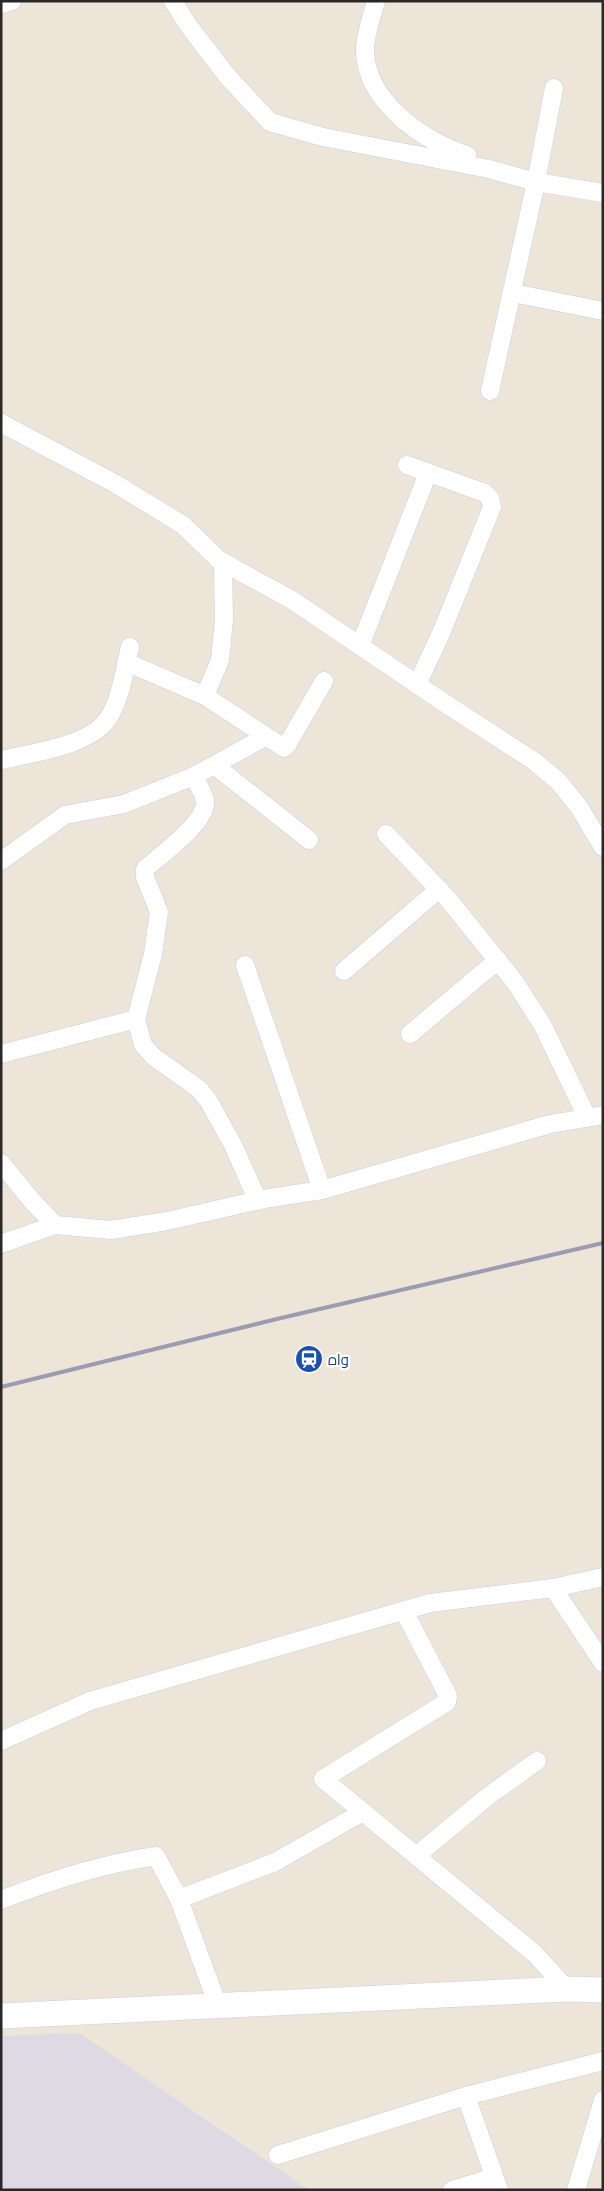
<svg xmlns="http://www.w3.org/2000/svg" width="604" height="2191" viewBox="0 0 604 2191" font-family="'Exo 2',Cairo,sans-serif">
	<style>
		.industrial { fill: #dddae3 }
		.lines { fill: none; stroke-linecap: round; stroke-linejoin: round }
		.street-casing { stroke: #cdcfe2; stroke-width: 19 }
		.secondary-casing { stroke: #cdcfe2; stroke-width: 26 }
		.street { stroke: #fff; stroke-width: 18 }
		.secondary { stroke: #fff; stroke-width: 25 }
		.rail { stroke: #9b9cb4; stroke-width: 4 }
		.labels { text-anchor: middle; dominant-baseline: central; stroke-width: 4.5; stroke-linejoin: round; paint-order: stroke }
		.transit-label { font-size: 15px; fill: #164399; stroke: #fff; text-anchor: start }
	</style>
	<rect width="100%" height="100%" fill="#ece5d8"/>
	<!-- industrial -->
	<polygon class="industrial" points="79,2033 309,2190 1,2190 1,2036"/>
	<g class="lines">
		<!-- street casing -->
		<g class="street-casing">
			<g id="street">
				<polyline points="173,1 188,25 228,77 270,122 323,137 489,169 536,182 603,193"/>
				<path d="M376,1C372,16 365,35 365,50C365,101 424,142 467,155"/>
				<polyline points="1,4 12,1"/>
				<polyline points="513,293 603,311"/>
				<polyline points="490,391 536,182 554,88"/>
				<polyline points="1,423 114,483 183,525 219,560 292,600 449,706 534,761 558,781 579,807 603,847"/>
				<polyline points="407,465 485,493 490,498 492,507 442,631 417,685"/>
				<polyline points="360,646 428,473"/>
				<polyline points="126,662 205,696 284,748 287,745 324,681"/>
				<polyline points="205,696 220,660 224,620 223,562"/>
				<path d="M1,760C30,753 89,746 107,720C121,700 124,671 130,647"/>
				<polyline points="214,765 309,840"/>
				<path d="M194,776C197,784 204,793 205,801C208,822 159,856 145,869V877L159,912L153,954L136,1019L143,1045L154,1057L199,1089L208,1100L233,1145L258,1201"/>
				<polyline points="386,834 448,899 515,982 543,1026 587,1117"/>
				<polyline points="1,861 65,815 124,804 194,776 265,737"/>
				<polyline points="245,965 322,1190"/>
				<polyline points="344,971 439,889"/>
				<polyline points="410,1034 498,960"/>
				<polyline points="1,1054 136,1019"/>
				<polyline points="1,1163 33,1202 55,1225 111,1230 167,1221 264,1199 322,1190 550,1124 603,1115"/>
				<polyline points="1,1244 55,1225"/>
				<polyline points="553,1588 603,1663"/>
				<polyline points="1,1741 90,1701 430,1603 553,1588 603,1577"/>
				<polyline points="363,1812 535,1954 567,1989"/>
				<polyline points="416,1856 487,1797 537,1761"/>
				<polyline points="179,1899 275,1862 363,1812 323,1779 447,1702 448,1696 404,1611"/>
				<path d="M1,1900C51,1880 103,1864 156,1856L179,1899L218,2006"/>
				<polyline points="466,2096 499,2190"/>
				<polyline points="278,2155 466,2096 603,2061"/>
				<polyline points="452,2190 494,2177"/>
				<polyline points="576,2190 603,2100"/>
			</g>
		</g>
		<!-- secondary casing -->
		<g class="secondary-casing">
			<polyline id="secondary" points="1,2016 567,1989 603,1990"/>
		</g>
		<!-- street -->
		<use href="#street" class="street"/>
		<!-- secondary -->
		<use href="#secondary" class="secondary"/>
		<!-- rail -->
		<polyline class="rail" points="1,1387 281,1318 603,1243"/>
	</g>
	<!-- icons -->
	<defs>
		<g id="station-disc" transform="scale(1.4375)"><circle r="9.5" fill="#1a4fb4" stroke="#fff"/><path d="M-3-6H3Q5-6 5-4V2Q5 4 3 4L4.5 6H3L1.5 4h-3L-3 6H-4.5L-3 4Q-5 4-5 2V-4Q-5-6-3-6ZM-3.5-4v3h7v-3ZM-3.5 1v1.5H-2V1ZM2 1v1.5H3.5V1Z" fill="#fff"/></g>
	</defs>
	<g fill-rule="evenodd">
		<use href="#station-disc" x="309" y="1359"/>
	</g>
	<g class="labels">
		<!-- transit labels -->
		<g class="transit-label">
			<text x="328" y="1359">واہ</text>
		</g>
	</g>
	<!-- border -->
	<rect width="604" height="2191" fill="none" stroke="#282828" stroke-width="5"/>
</svg>
